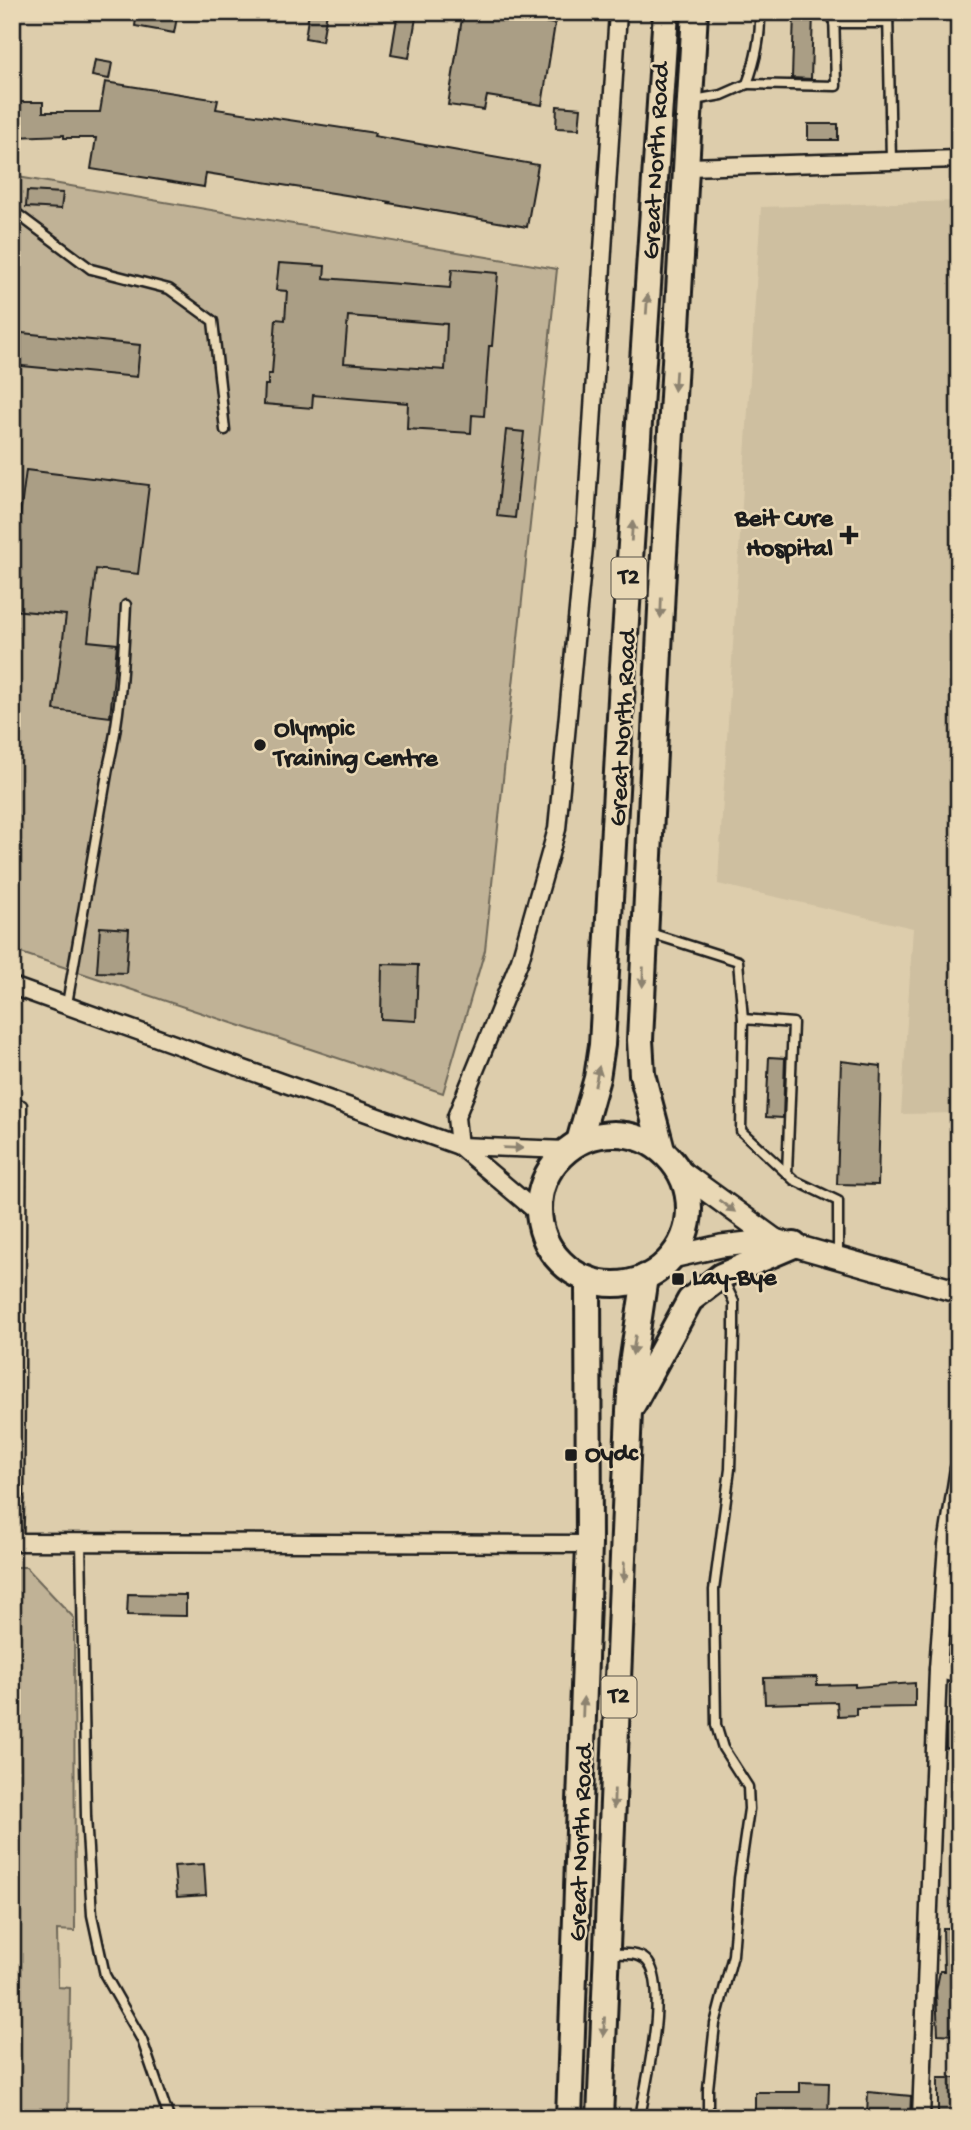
<svg xmlns="http://www.w3.org/2000/svg" width="971" height="2130" viewBox="0 0 971 2130" font-family="'Gochi Hand',sans-serif">
	<style>
		.built { fill: #cebfa0 }
		.pitch { fill: #c0b296; stroke: #6e6759; stroke-width: 2 }
		.building { fill: #aa9e85; stroke: #1c1c1c; stroke-width: 2; fill-rule: evenodd }
		.lines { fill: none; stroke-linecap: round; stroke-linejoin: round }
		.lane-casing { stroke: #1c1c1c; stroke-width: 13 }
		.street-casing { stroke: #1c1c1c; stroke-width: 21 }
		.secondary-casing { stroke: #1c1c1c; stroke-width: 26 }
		.primary-casing { stroke: #1c1c1c; stroke-width: 30 }
		.lane { stroke: #e9d8b5; stroke-width: 8 }
		.street { stroke: #e9d8b5; stroke-width: 16 }
		.secondary { stroke: #e9d8b5; stroke-width: 21 }
		.primary { stroke: #e9d8b5; stroke-width: 24 }
		.oneway { fill: #8d8370 }
		.poi-dot { fill: #1c1c1c; stroke: #e9d8b5; stroke-width: 2.5 }
		.labels { text-anchor: middle; dominant-baseline: central; stroke-width: 5; stroke-linejoin: round; paint-order: stroke }
		.shield { fill: #e9d8b5; stroke: #5a544a; stroke-width: 2 }
		.shield-label { font-size: 24px; font-weight: bold; fill: #1c1c1c }
		.street-label { font-size: 26px; fill: #1c1c1c; stroke: #e9d8b5 }
		.poi-label { font-size: 26px; font-weight: bold; fill: #1c1c1c; stroke: #e9d8b5; text-anchor: start }
	</style>
	<rect width="100%" height="100%" fill="#ddcdac"/>
	<filter id="ink" filterUnits="userSpaceOnUse"><feTurbulence type="fractalNoise" baseFrequency=".0143" numOctaves="2"/><feDisplacementMap in="SourceGraphic" scale="14" xChannelSelector="R" yChannelSelector="G"/><feConvolveMatrix kernelMatrix="1 2 1 2 8 2 1 2 1" color-interpolation-filters="sRGB"/></filter>
	<g filter="url(#ink)">
		<!-- built -->
		<polygon class="built" points="959,201 959,1113 901,1114 913,928 718,884 719,863 761,207"/>
		<!-- pitch -->
		<g class="pitch">
			<polygon points="12,176 557,269 485,950 443,1093 12,950"/>
			<polygon points="12,1567 26,1567 74,1618 75,1931 57,1930 58,1987 70,1988 68,2118 12,2118"/>
		</g>
		<!-- building -->
		<g class="building">
			<polygon points="137,12 178,12 174,33 135,26"/>
			<polygon points="309,12 327,12 322,41 305,38"/>
			<polygon points="398,12 417,12 409,58 391,55"/>
			<polygon points="463,12 485,12 555,24 542,105 487,96 484,110 448,105"/>
			<polygon points="794,12 813,12 811,79 792,78"/>
			<polygon points="95,60 112,63 109,79 92,76"/>
			<polygon points="105,82 218,100 216,109 375,133 374,136 538,165 527,227 389,203 390,202 206,173 204,187 91,169 96,138 64,138 64,135 15,137 15,102 43,102 43,112 100,112"/>
			<polygon points="557,106 581,108 579,129 556,128"/>
			<rect x="808" y="124" width="30" height="16"/>
			<polygon points="27,191 63,193 61,209 26,207"/>
			<path d="M279,263L325,266L324,278L450,288L452,269L498,273L492,346H489L484,416L472,415L471,433L407,429L408,403L313,395L312,408L264,404L265,385H268V374H272L276,319L285,320L287,291L276,290ZM348,316L447,324L445,370L344,363Z"/>
			<polygon points="12,332 140,345 137,377 12,365"/>
			<polygon points="506,430 524,432 515,518 497,516"/>
			<polygon points="26,470 149,485 138,574 96,569 88,641 117,644 110,717 54,710 66,615 12,610 12,578"/>
			<polygon points="100,927 129,929 126,973 97,972"/>
			<polygon points="382,964 418,965 416,1021 381,1019"/>
			<polygon points="769,1057 785,1058 783,1118 766,1117"/>
			<polygon points="841,1061 881,1066 878,1185 837,1184"/>
			<polygon points="128,1594 186,1595 186,1616 127,1615"/>
			<polygon points="817,1677 817,1685 855,1684 855,1687 915,1683 915,1707 856,1708 856,1715 838,1716 837,1702 765,1704 764,1678"/>
			<polygon points="946,1725 959,1727 959,1751 946,1748"/>
			<polygon points="204,1864 206,1895 177,1897 174,1866"/>
			<polygon points="943,1928 959,1928 959,1994 956,2035 938,2034 936,1991 940,1971 944,1971"/>
			<rect x="938" y="2078" width="21" height="40"/>
			<polygon points="800,2082 829,2083 828,2118 755,2115 755,2092 800,2092"/>
			<polygon points="868,2092 911,2096 910,2118 867,2115"/>
		</g>
		<g class="lines">
			<!-- lane casing -->
			<g class="lane-casing">
				<g id="lane">
					<polyline points="888,12 891,161"/>
					<polyline points="834,23 888,23"/>
					<polyline points="747,84 836,86 834,12"/>
					<path d="M694,100L722,95L747,84C756,60 761,38 760,12"/>
					<polyline points="12,210 91,269 169,289 213,321 225,430"/>
					<polyline points="647,932 738,961 743,1019 741,1131 794,1180 838,1201 838,1257"/>
					<path d="M67,1004L108,768C121,714 123,660 126,605"/>
					<polyline points="743,1019 793,1023 787,1173"/>
					<polyline points="12,1105 22,1105 19,1500 12,1500"/>
					<polyline points="81,1541 86,1816 92,1915 105,1975 142,2040 169,2118"/>
					<polyline points="18,1542 19,1500"/>
					<path d="M609,1954C621,1954 637,1952 646,1960C671,1983 645,2085 640,2118"/>
					<polyline points="708,2118 708,2089 715,2024 733,1955 739,1878 749,1809 748,1787 723,1748 716,1725 714,1590 730,1469 734,1335 734,1302 723,1279"/>
				</g>
			</g>
			<!-- street casing -->
			<g class="street-casing">
				<g id="street">
					<polyline points="688,167 959,159"/>
					<polyline points="12,986 459,1146 567,1150"/>
					<polyline points="538,1213 459,1146 456,1117 520,960 557,829 585,536 618,12"/>
					<polyline points="12,1542 589,1544"/>
					<polyline points="938,1669 959,1675"/>
					<polyline points="921,2118 938,1669 947,1545 959,1468"/>
				</g>
			</g>
			<!-- secondary casing -->
			<g class="secondary-casing">
				<g id="secondary">
					<polyline points="680,1171 775,1240"/>
					<polyline points="672,1257 721,1246 775,1240 959,1292"/>
				</g>
			</g>
			<!-- primary casing -->
			<g class="primary-casing">
				<g id="primary">
					<circle cx="614" cy="1209" r="75"/>
					<polyline points="579,1142 597,1078 602,1045 622,681 666,12"/>
					<polyline points="662,1150 642,1074 640,1040 662,589 695,12"/>
					<polyline points="633,1404 690,1300 721,1276 794,1245"/>
					<polyline points="569,2118 589,1544 588,1279"/>
					<polyline points="600,2118 629,1411 632,1364 645,1277"/>
				</g>
			</g>
			<!-- lane -->
			<use href="#lane" class="lane"/>
			<!-- street -->
			<use href="#street" class="street"/>
			<!-- secondary -->
			<use href="#secondary" class="secondary"/>
			<!-- primary -->
			<use href="#primary" class="primary"/>
		</g>
		<!-- one-way arrows -->
		<defs><path id="oneway-solid" d="M-6-.8H1V-3.2L6.5 0L1 3.2V.8H-6Z" transform="scale(1.75)"/></defs>
		<g class="oneway">
			<use href="#oneway-solid" transform="translate(647 304) rotate(-86)"/>
			<use href="#oneway-solid" transform="translate(675 381) rotate(94)"/>
			<use href="#oneway-solid" transform="translate(632 531) rotate(-86)"/>
			<use href="#oneway-solid" transform="translate(661 608) rotate(92)"/>
			<use href="#oneway-solid" transform="translate(643 977) rotate(92)"/>
			<use href="#oneway-solid" transform="translate(597 1076) rotate(-78)"/>
			<use href="#oneway-solid" transform="translate(513 1148) rotate(2)"/>
			<use href="#oneway-solid" transform="translate(727 1206) rotate(36)"/>
			<use href="#oneway-solid" transform="translate(634 1345) rotate(98)"/>
			<use href="#oneway-solid" transform="translate(624 1572) rotate(92)"/>
			<use href="#oneway-solid" transform="translate(583 1707) rotate(-88)"/>
			<use href="#oneway-solid" transform="translate(614 1799) rotate(92)"/>
			<use href="#oneway-solid" transform="translate(604 2027) rotate(93)"/>
		</g>
	</g>
	<!-- markers -->
	<g class="poi-dot">
		<path d="M845.5 524.5h7v7h7v7h-7v7h-7v-7h-7v-7h7z"/>
		<circle cx="260" cy="745" r="7"/>
		<rect x="671" y="1272" width="14" height="14" rx="3.5"/>
		<rect x="564" y="1448" width="14" height="14" rx="3.5"/>
	</g>
	<g class="labels">
		<!-- shield labels -->
		<g class="shield">
			<rect x="611.5" y="557.5" width="35" height="41" rx="5"/>
			<rect x="601.5" y="1676.5" width="35" height="41" rx="5"/>
		</g>
		<g class="shield-label">
			<text x="629" y="578">T2</text>
			<text x="619" y="1697">T2</text>
		</g>
		<!-- street labels -->
		<g class="street-label">
			<text transform="translate(658 161) rotate(-87)">Great North Road</text>
			<text transform="translate(625 728) rotate(-87)">Great North Road</text>
			<text transform="translate(583 1843) rotate(-88)">Great North Road</text>
		</g>
		<!-- poi labels -->
		<g class="poi-label">
			<text x="833" y="520" text-anchor="end">Beit Cure<tspan x="833" dy="30">Hospital</tspan></text>
			<text x="274" y="730">Olympic<tspan x="274" dy="30">Training Centre</tspan></text>
			<text x="692" y="1279">Lay-Bye</text>
			<text x="585" y="1455">Oydc</text>
		</g>
	</g>
	<!-- margin -->
	<rect width="971" height="2130" fill="none" stroke="#e9d8b5" stroke-width="42"/>
	<rect x="21" y="21" width="929" height="2088" fill="none" stroke="#1c1c1c" stroke-width="2.5" filter="url(#ink)"/>
</svg>
